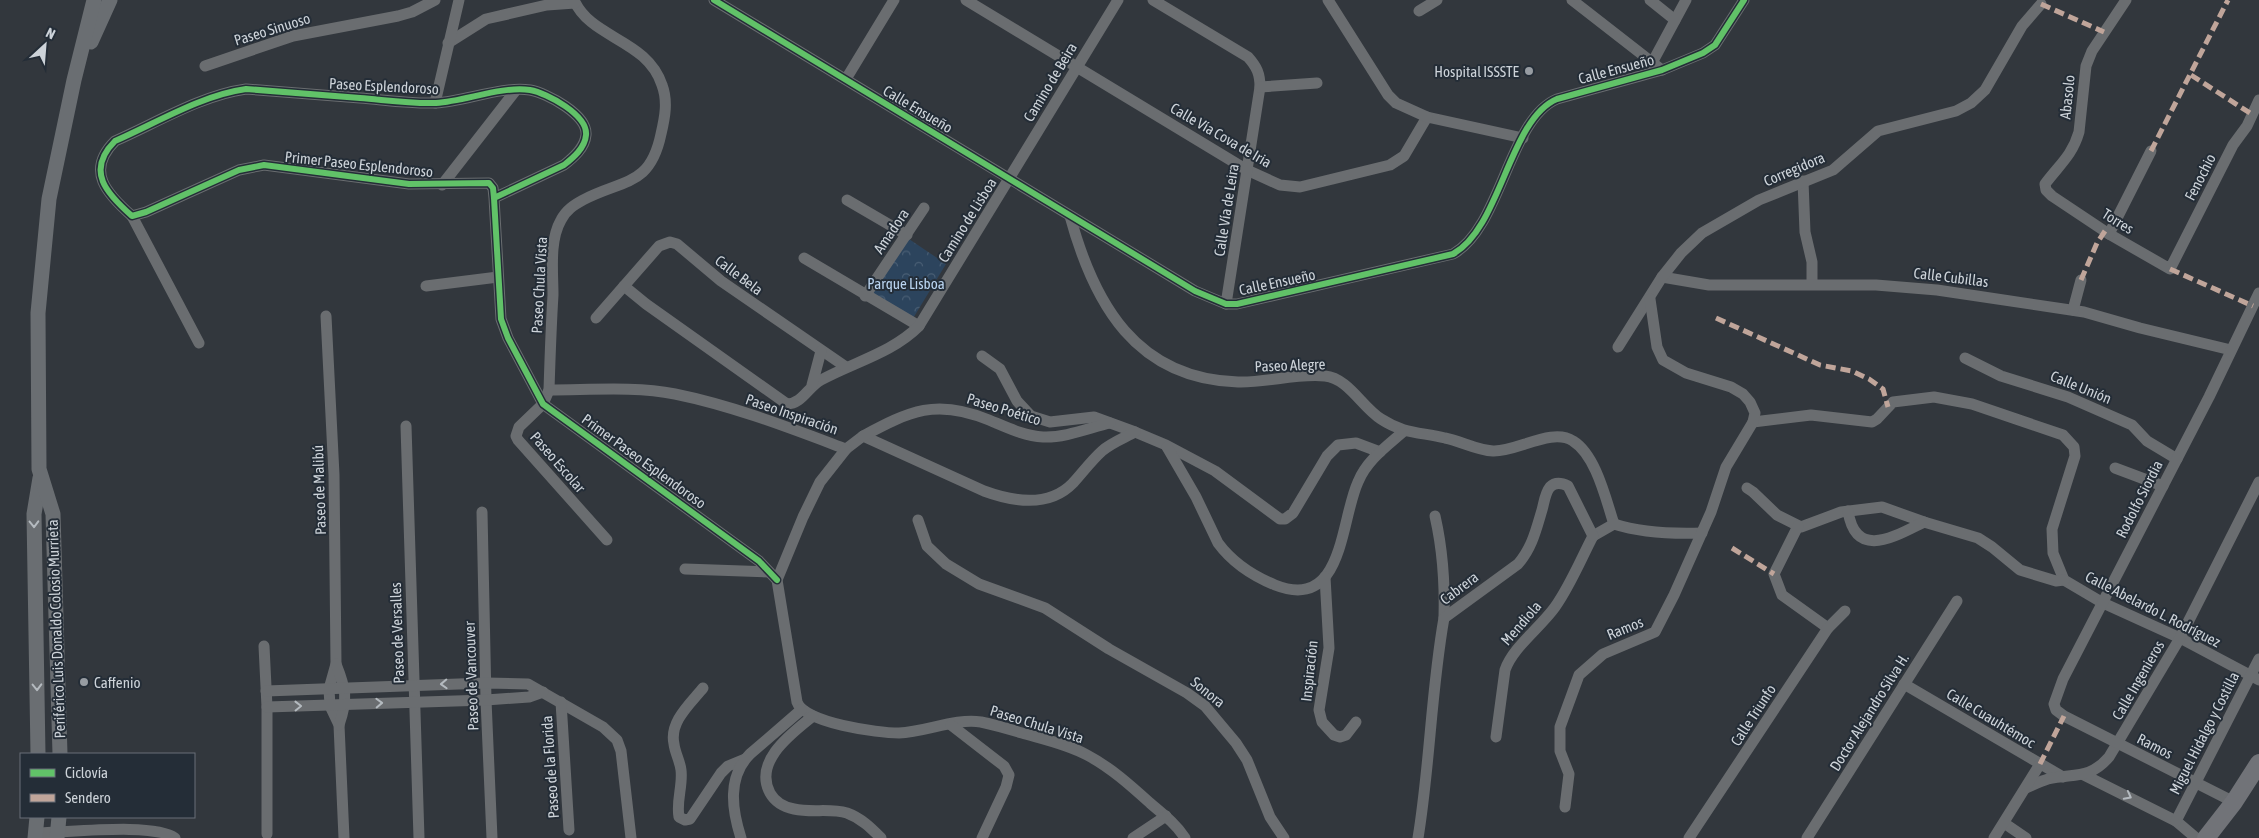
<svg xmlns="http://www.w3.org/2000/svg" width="2259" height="838" viewBox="0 0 2259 838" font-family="'Asap Condensed',sans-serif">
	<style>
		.park { fill: url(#park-crowns) }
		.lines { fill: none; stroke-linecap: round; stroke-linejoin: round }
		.minor { stroke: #6a6d70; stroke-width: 11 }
		.major { stroke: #6a6e72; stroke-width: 15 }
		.highway { stroke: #717378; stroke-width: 18 }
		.quiet { stroke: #c0a59a; stroke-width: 5; stroke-dasharray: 10 5; stroke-linecap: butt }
		.cycleway-casing { stroke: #242d37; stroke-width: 9 }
		.cycleway { stroke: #61c268; stroke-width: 6 }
		.oneway { stroke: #b4babf }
		.poi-dot { fill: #979ca2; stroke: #242d37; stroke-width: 2 }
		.labels { text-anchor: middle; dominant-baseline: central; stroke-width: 4; stroke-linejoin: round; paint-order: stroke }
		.street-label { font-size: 15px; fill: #cdd3d9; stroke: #242d37 }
		.poi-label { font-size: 15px; fill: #cdd3d9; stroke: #242d37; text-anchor: end }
		.park-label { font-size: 15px; fill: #bad4f0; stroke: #242d37 }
	</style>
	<defs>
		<pattern id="park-crowns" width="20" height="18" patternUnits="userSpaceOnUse" patternTransform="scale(1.25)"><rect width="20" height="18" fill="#2c445d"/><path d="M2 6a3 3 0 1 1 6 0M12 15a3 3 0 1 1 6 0" fill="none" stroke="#495e74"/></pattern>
	</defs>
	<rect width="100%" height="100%" fill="#32373d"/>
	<!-- park -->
	<polygon class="park" points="906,237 946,264 912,320 869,295"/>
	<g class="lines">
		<!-- minor -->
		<g class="minor">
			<path d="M574,0C591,39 647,39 662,85C668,101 665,117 661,134C650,187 623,179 583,200C574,205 566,210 561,220C549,241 553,272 553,295C551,327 550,358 549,390L543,404L519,427L516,436L518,440L607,540"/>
			<path d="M714,0L1195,291L1226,304H1237L1453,254C1501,228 1509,119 1557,99L1662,70L1703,53L1715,45L1744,0"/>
			<polyline points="966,0 1247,170 1280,185 1300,187 1390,165 1404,156 1427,117 1523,138"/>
			<path d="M1153,0L1248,57C1257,67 1260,74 1260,87L1226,304"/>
			<polyline points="1328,0 1388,95 1396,103 1427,117"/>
			<polyline points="1572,0 1662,70"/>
			<polyline points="1650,0 1675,20"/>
			<path d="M2126,0L2092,51L2086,66L2079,132C2072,156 2059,165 2045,184L2046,190L2052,196L2109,234L2170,269L2233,145L2247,126L2259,100"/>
			<polyline points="1419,11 1437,0"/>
			<polyline points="448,43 486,19 547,5 575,3"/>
			<polyline points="1652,63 1686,0"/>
			<polyline points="205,66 293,36 398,16 412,12 435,0"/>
			<polyline points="846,79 894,0"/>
			<polyline points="1260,87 1317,83"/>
			<polyline points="435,103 459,0"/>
			<polyline points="1803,181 1805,232 1812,262 1812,284"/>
			<polyline points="442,185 516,90"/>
			<path d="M494,198L564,165C573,158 585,148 586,135C588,115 547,93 530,90C501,86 466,101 436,103C411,104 385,100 360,98C322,95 284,92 246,89C202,95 156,123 115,141C85,171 107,194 132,216L146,212L239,170L264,165L409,184L489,183L493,188L494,198L501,319L508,338L543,404L759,561L777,580"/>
			<polyline points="847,200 907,235"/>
			<polyline points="132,216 199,343"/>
			<path d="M1070,216C1094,304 1136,379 1238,382C1267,383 1296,373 1325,376C1348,378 1362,407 1381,419C1404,434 1420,432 1445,438C1461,441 1476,450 1493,451C1517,452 1552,427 1573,441C1596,455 1606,500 1614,524"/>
			<polyline points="2109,234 2151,151"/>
			<polyline points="804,258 919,326"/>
			<polyline points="1662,277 1709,285 1876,285 1937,290 2084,312 2140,328 2231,350"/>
			<polyline points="426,286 498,277"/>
			<path d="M624,286L646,304L787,404C802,404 808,387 821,380C854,362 892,353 919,326L1118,0"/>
			<polyline points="865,296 924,208"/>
			<polyline points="2073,310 2081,280"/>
			<polyline points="326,316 334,475 335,569 336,664 329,689 330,706 339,725 344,838"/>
			<polyline points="596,318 659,246 670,242 677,244 721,281 846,367"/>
			<polyline points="1618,347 1662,277 1681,253 1702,233 1759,200 1833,170 1878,131 1956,111 1971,103 1985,90 2022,26 2041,4"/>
			<polyline points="982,356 1000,369 1017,401 1031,416 1050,422 1094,417 1135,432 1166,445 1215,471 1280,519 1285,519 1293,513 1327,456 1338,445 1356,443 1380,452"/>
			<polyline points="1965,358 2001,376 2068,397 2132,425 2147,441 2177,459"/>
			<polyline points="812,385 821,351"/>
			<path d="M549,390C590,390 635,386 675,394C734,406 790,428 846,449L863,436L984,491C1014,502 1049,508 1073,483C1083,472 1091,461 1102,451C1111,443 1124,438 1135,432"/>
			<polyline points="1753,422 1811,415 1872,422 1877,419 1893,402 1934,397 1972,404 2063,435 2074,447 2075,456 2052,529 2053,553 2064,580 2103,603 2180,638 2259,680"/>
			<polyline points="406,426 419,838"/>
			<path d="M863,436C910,411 936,398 989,420C1006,427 1024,436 1043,437C1065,438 1089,428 1110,423"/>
			<path d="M1167,447L1196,497L1218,543C1232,562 1253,576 1275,585C1344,612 1340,521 1358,482C1367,460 1387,446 1404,431"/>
			<path d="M846,449L820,482L803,517L777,580L797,702C804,723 878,733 899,733C926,732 955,718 981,722C995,725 1009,729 1022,733C1043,739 1067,744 1087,755C1110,767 1130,785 1150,803C1163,814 1176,824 1185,838"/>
			<polyline points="2115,468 2163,486"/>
			<polyline points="1747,488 1753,492 1777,515 1801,527 1841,512 1882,507 1924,522"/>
			<path d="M1848,511C1856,561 1895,536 1924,522L1978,538L1992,547L2020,570L2056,581L2064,580"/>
			<polyline points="482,512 486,700 492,838"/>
			<path d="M1435,516C1443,551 1445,583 1444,618"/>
			<polyline points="918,520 927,546 946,564 979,584 1045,608 1109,649 1187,693 1205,706 1236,743 1247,760 1270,817 1284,838"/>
			<polyline points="1798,526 1774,574 1782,595 1828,628"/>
			<path d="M1593,536L1614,524C1642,533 1673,534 1702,533"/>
			<polyline points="685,569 769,572"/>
			<polyline points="1325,577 1329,648 1319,710 1322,722 1334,735 1340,737 1346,735 1356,722"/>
			<polyline points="264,646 267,707 267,834"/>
			<path d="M336,664C346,689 348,699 339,725"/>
			<polyline points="1904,684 2063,777"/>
			<path d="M703,688C690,704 669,722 674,744C675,753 680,761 681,770C683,786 676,801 679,817L685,820L690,819L721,773L728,766L745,759"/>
			<polyline points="266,691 486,683 528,684 603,727 617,740 621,751 631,838"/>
			<polyline points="561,702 569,830"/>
			<polyline points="267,707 486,700 529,697 543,692"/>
			<path d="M813,716C792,733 753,761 770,793C775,802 784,807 794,809C812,813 830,808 847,813C861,818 871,828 881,838"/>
			<polyline points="951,725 1004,766 1009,775 1006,787 982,838"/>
			<path d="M1496,737L1505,670C1513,647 1540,628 1555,607C1570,586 1581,559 1593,536"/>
			<polyline points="2084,775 2176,821 2196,838"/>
			<path d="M2026,788C2033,785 2041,781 2048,779C2074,773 2089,780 2109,757L2180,638L2259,482"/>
			<polyline points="2234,802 2064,716 2056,710 2054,704 2063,679 2209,397 2259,293"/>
			<polyline points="1565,807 1569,774 1560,751 1560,727 1579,675 1603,654 1655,632 1674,595 1711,512 1726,467 1753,422 1755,413 1750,402 1743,394 1731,387 1686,373 1663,360 1657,347 1650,299"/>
			<polyline points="2176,821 2259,659"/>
			<polyline points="2004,823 2026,838"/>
			<path d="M36,833C66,833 154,822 175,838"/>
			<path d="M741,838C732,810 727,777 750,754L801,710"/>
			<polyline points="1133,838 1166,816"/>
			<path d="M1418,838C1430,765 1431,691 1444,618L1518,564C1532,548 1536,530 1542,510C1544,503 1545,493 1550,487C1555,482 1562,483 1568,486L1593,536"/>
			<polyline points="1689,838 1828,628 1845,611"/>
			<polyline points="1807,838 1957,601"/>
			<polyline points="1994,838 2040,764"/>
		</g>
		<!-- major -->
		<g class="major">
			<polyline points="91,42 110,0"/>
			<polyline points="38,754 34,514 40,478"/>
			<polyline points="60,754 53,514 39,469 38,313 49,199 74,80 94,0"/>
			<polyline points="35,838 37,817"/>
			<polyline points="57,838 59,817"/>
		</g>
		<!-- highway -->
		<polyline class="highway" points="2206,838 2234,802 2259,763"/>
		<!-- quiet -->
		<g class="quiet">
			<polyline points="2041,4 2104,32"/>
			<polyline points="2191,75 2253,115"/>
			<polyline points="2151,151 2228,0"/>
			<polyline points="2170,269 2253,306"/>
			<polyline points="2081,280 2097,243 2105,231"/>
			<polyline points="1716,318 1820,365 1852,371 1869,379 1883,389 1888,407"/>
			<polyline points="1732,548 1774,574"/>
			<polyline points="2040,764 2064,716"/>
		</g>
		<!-- cycleway casing -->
		<g class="cycleway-casing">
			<g id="cycleway">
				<path d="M714,0L1195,291L1226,304H1237L1453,254C1501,228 1509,119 1557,99L1662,70L1703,53L1715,45L1744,0"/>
				<path d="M494,198L564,165C573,158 585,148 586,135C588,115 547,93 530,90C501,86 466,101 436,103C411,104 385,100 360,98C322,95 284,92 246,89C202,95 156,123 115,141C85,171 107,194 132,216L146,212L239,170L264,165L409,184L489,183L493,188L494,198L501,319L508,338L543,404L759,561L777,580"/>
			</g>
		</g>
		<!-- cycleway -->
		<use href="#cycleway" class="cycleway"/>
	</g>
	<!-- one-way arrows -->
	<defs><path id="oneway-chevron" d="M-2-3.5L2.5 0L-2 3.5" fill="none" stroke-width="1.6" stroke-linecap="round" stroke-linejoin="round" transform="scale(1.25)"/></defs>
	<g class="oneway">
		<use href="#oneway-chevron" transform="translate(34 524) rotate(89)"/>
		<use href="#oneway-chevron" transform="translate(444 684) rotate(178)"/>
		<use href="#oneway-chevron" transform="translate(37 687) rotate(89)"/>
		<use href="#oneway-chevron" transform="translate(379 703) rotate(-2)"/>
		<use href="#oneway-chevron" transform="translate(298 706) rotate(-1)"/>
		<use href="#oneway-chevron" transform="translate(2128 796) rotate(28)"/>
	</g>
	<!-- markers -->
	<g class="poi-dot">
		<circle cx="1529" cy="71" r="5"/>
		<circle cx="84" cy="682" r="5"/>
	</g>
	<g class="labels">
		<!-- street labels -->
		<g class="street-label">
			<text transform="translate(272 29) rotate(-17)">Paseo Sinuoso</text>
			<text transform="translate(1616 69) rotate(-15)">Calle Ensueño</text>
			<text transform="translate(1050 82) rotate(-59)">Camino de Beira</text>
			<text transform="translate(384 86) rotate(3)">Paseo Esplendoroso</text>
			<text transform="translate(2067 97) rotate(-84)">Abasolo</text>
			<text transform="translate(918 109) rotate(31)">Calle Ensueño</text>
			<text transform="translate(1221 135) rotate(30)">Calle Vía Cova de Iria</text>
			<text transform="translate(359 164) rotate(6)">Primer Paseo Esplendoroso</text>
			<text transform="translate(1794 169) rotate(-23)">Corregidora</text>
			<text transform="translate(2200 177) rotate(-63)">Fenochio</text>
			<text transform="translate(1226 210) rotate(-81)">Calle Vía de Leira</text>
			<text transform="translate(967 220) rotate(-58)">Camino de Lisboa</text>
			<text transform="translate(2118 221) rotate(32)">Torres</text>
			<text transform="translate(891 231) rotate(-56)">Amadora</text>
			<text transform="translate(739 275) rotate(37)">Calle Bela</text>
			<text transform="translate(1951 277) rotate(7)">Calle Cubillas</text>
			<text transform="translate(1277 282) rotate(-12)">Calle Ensueño</text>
			<text transform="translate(539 285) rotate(-87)">Paseo Chula Vista</text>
			<text transform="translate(1290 365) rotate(-2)">Paseo Alegre</text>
			<text transform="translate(2081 387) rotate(22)">Calle Unión</text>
			<text transform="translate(1004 409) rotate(17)">Paseo Poético</text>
			<text transform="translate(792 414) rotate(19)">Paseo Inspiración</text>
			<text transform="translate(644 461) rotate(36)">Primer Paseo Esplendoroso</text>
			<text transform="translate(558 462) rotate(49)">Paseo Escolar</text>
			<text transform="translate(319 490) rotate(-92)">Paseo de Malibú</text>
			<text transform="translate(2139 499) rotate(-63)">Rodolfo Siordia</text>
			<text transform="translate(1459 588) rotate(-37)">Cabrera</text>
			<text transform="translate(2153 609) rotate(27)">Calle Abelardo L. Rodríguez</text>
			<text transform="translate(1521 623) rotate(-49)">Mendiola</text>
			<text transform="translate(1625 628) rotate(-22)">Ramos</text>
			<text transform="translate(56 629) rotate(-92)">Periférico Luis Donaldo Colosio Murrieta</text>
			<text transform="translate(397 633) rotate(-92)">Paseo de Versalles</text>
			<text transform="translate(1309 671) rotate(-84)">Inspiración</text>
			<text transform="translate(471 676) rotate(-92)">Paseo de Vancouver</text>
			<text transform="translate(2138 680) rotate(-60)">Calle Ingenieros</text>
			<text transform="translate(1208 692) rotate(39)">Sonora</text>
			<text transform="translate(1869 712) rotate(-58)">Doctor Alejandro Silva H.</text>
			<text transform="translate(1753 715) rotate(-57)">Calle Triunfo</text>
			<text transform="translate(1991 718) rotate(31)">Calle Cuauhtémoc</text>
			<text transform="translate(1037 724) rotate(17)">Paseo Chula Vista</text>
			<text transform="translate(2204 733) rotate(-63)">Miguel Hidalgo y Costilla</text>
			<text transform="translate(2155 746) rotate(27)">Ramos</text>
			<text transform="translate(550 767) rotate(-94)">Paseo de la Florida</text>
		</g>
		<!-- poi labels -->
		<g class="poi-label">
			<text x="1519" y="71">Hospital ISSSTE</text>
			<text x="94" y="682" text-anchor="start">Caffenio</text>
		</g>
		<!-- park labels -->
		<g class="park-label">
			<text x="906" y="283">Parque Lisboa</text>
		</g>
	</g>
	<!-- legend -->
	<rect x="20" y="753" width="175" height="65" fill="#242d37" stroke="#686f78"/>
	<rect x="30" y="769" width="25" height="8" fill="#61c268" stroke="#686f78"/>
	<text x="65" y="778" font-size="15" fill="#cdd3d9">Ciclovía</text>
	<rect x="30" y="794" width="25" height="8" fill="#c0a59a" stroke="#686f78"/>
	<text x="65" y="803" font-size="15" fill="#cdd3d9">Sendero</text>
	<!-- north arrow -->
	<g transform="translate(45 45) rotate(26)" stroke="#242d37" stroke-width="4" paint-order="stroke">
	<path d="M0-4L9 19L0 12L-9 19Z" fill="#cdd3d9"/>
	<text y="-8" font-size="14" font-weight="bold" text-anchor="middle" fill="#cdd3d9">N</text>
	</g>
</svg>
